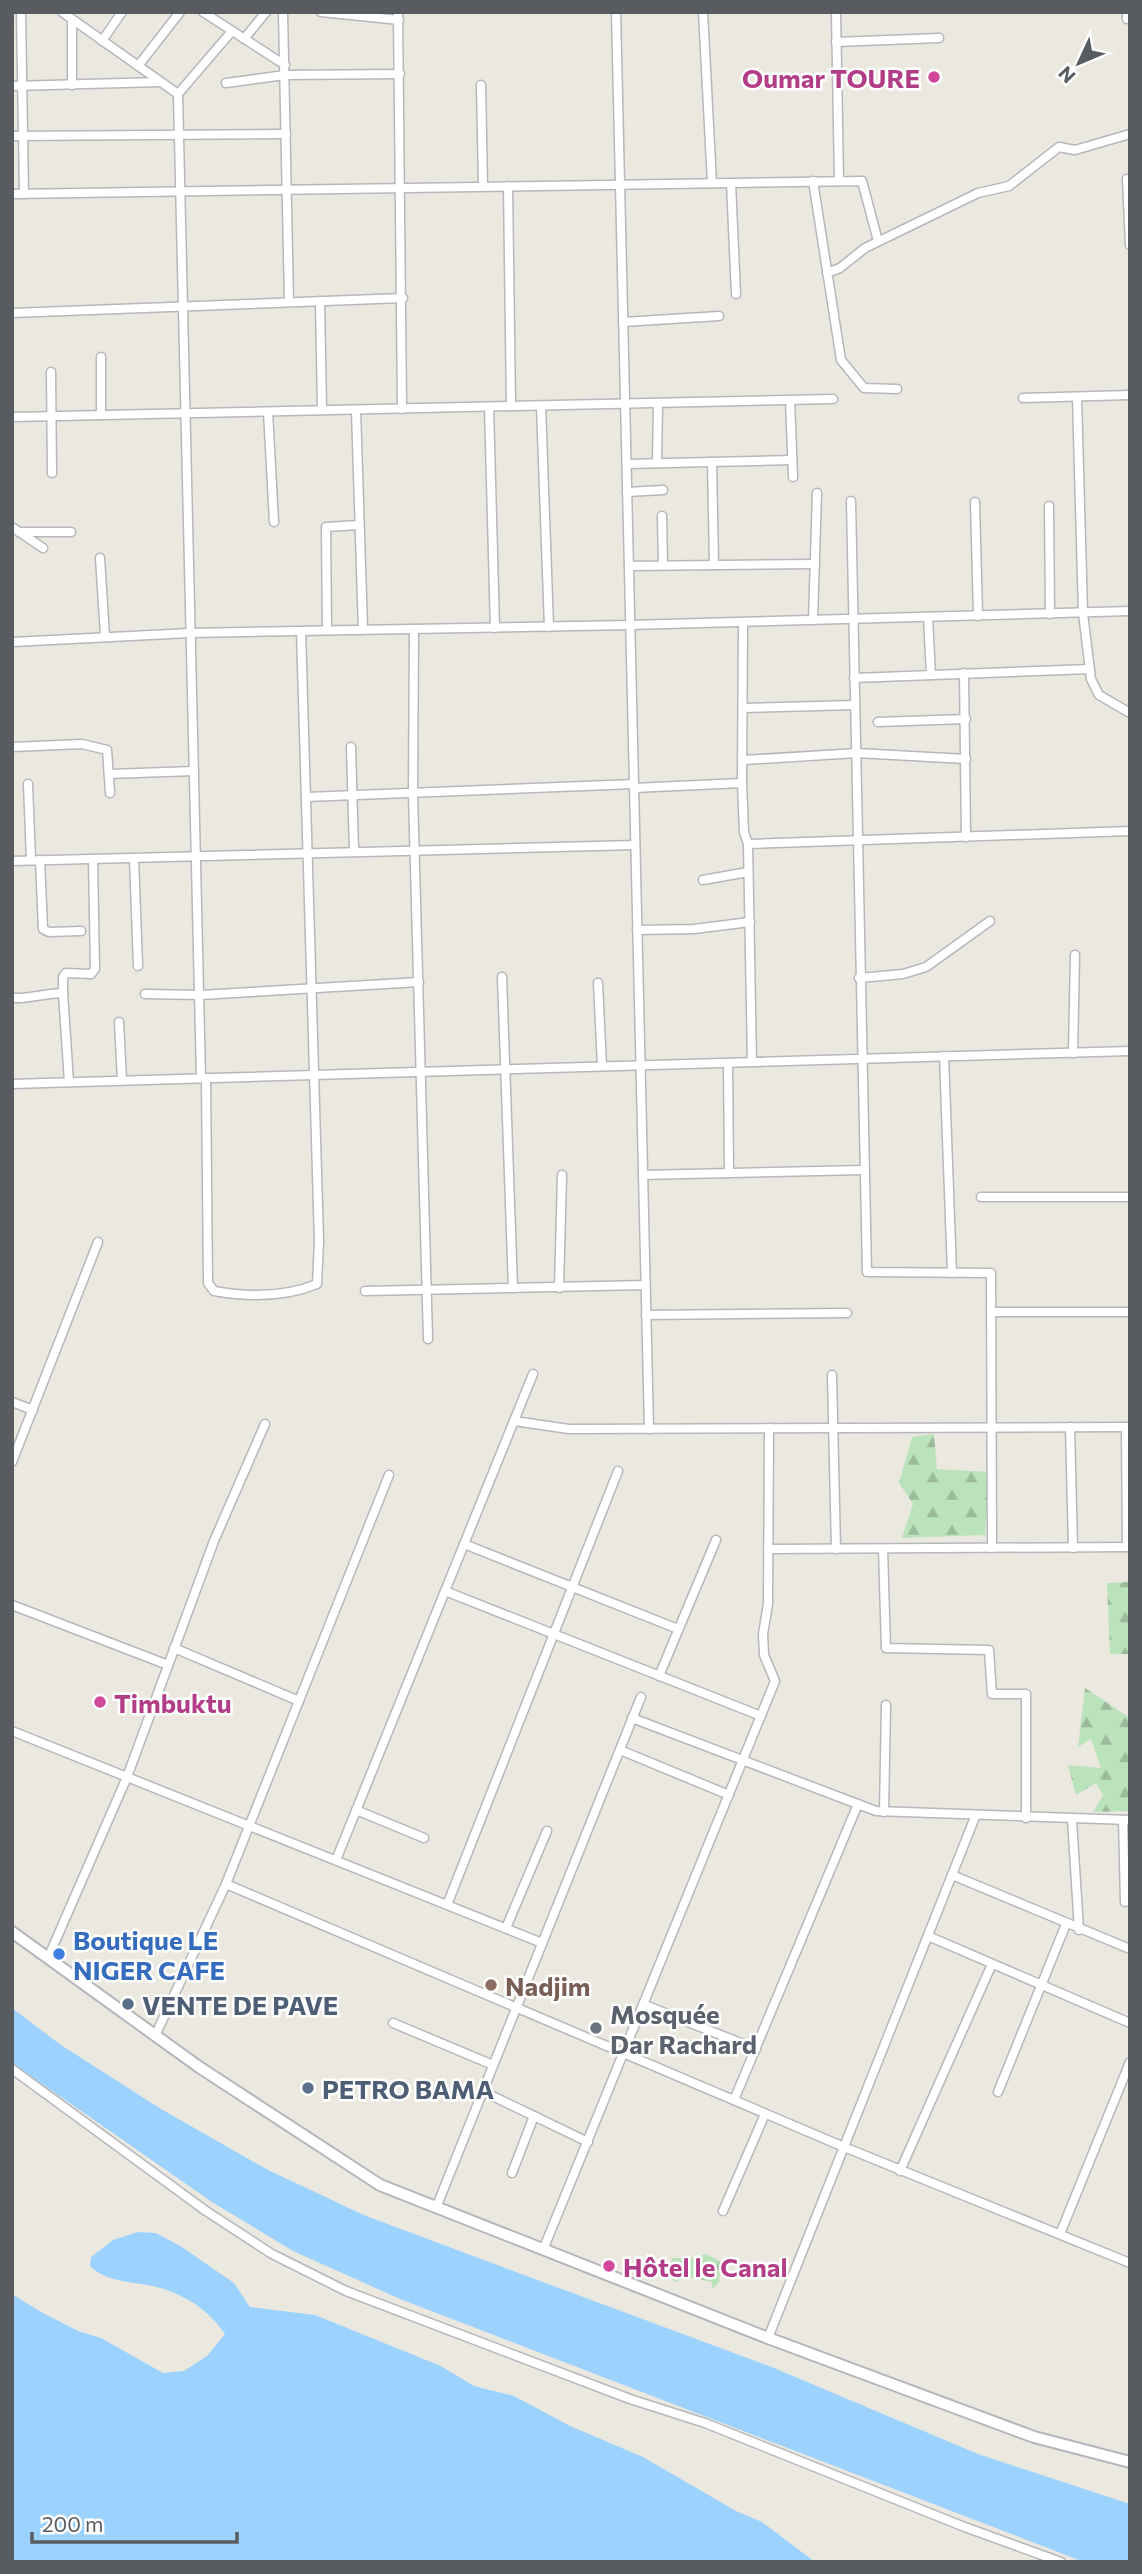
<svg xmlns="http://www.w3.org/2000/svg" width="1142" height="2574" viewBox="0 0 1142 2574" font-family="Commissioner,sans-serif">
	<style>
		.forest { fill: url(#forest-firs) }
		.water { fill: #9cd3fe }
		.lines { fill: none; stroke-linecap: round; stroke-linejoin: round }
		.minor-casing { stroke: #b5b7bc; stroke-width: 11 }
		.secondary-casing { stroke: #b3b6bc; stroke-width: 14 }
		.minor { stroke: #fff; stroke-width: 8 }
		.secondary { stroke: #fff; stroke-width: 10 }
		.hotel-dot { fill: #d1479c; stroke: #fff; stroke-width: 2.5 }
		.shop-dot { fill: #3f7fe0; stroke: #fff; stroke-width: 2.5 }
		.education-dot { fill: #8d6e63; stroke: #fff; stroke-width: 2.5 }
		.service-dot { fill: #5c6f8a; stroke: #fff; stroke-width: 2.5 }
		.worship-dot { fill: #6b7280; stroke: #fff; stroke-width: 2.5 }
		.labels { text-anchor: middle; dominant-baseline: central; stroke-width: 5; stroke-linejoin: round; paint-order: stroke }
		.hotel-label { font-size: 26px; font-weight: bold; fill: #b23c85; stroke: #fff; text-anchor: start }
		.shop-label { font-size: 26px; font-weight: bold; fill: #366cbe; stroke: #fff; text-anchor: start }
		.education-label { font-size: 26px; font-weight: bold; fill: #785e54; stroke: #fff; text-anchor: start }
		.service-label { font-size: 26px; font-weight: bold; fill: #4e5e75; stroke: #fff; text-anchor: start }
		.worship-label { font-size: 26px; font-weight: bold; fill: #5b616d; stroke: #fff; text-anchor: start }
	</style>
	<defs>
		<pattern id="forest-firs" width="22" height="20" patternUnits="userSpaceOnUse" patternTransform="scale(1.75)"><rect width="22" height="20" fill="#bbe3bb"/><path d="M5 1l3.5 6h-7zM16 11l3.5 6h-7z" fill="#9bbb9b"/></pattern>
	</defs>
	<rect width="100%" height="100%" fill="#ebe8df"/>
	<!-- forest -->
	<g class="forest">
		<polygon points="934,1434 937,1469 989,1472 985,1535 902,1538 913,1504 899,1483 912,1437"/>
		<polygon points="1130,1582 1130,1654 1110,1654 1107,1583"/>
		<polygon points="1085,1688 1130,1718 1130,1811 1093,1812 1103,1795 1096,1783 1076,1795 1068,1765 1101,1768 1091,1739 1078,1747"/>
		<polygon points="706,2254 721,2262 719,2282 712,2289 712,2282 686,2277 675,2282 668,2275 672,2258 691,2258"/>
	</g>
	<!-- water -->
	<g class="water">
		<polygon points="12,2008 61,2045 161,2109 268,2170 366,2216 774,2368 978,2454 1130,2504 1130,2562 1084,2562 400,2299 293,2251 212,2202 12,2063"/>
		<path d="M138,2232L156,2233L182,2247L234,2283L250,2307L315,2315L441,2366L474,2386L514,2396L570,2426L643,2457L736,2511L762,2522L815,2562H12V2294L43,2313L78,2331L101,2338L163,2373L184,2371L207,2356L225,2334C208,2309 183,2293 153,2286C130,2281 108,2283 90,2266L91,2257L113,2240Z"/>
	</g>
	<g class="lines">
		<!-- minor casing -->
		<g class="minor-casing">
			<g id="minor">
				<polyline points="21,12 24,194"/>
				<polyline points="62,12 178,94"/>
				<polyline points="203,12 285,65"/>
				<polyline points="283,12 289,302"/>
				<polyline points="321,12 399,20"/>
				<polyline points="398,12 402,409"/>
				<polyline points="616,12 649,1429"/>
				<polyline points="703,12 712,183"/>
				<polyline points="836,12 839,181"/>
				<polyline points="1127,12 1127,19"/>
				<polyline points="244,39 266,12"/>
				<polyline points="102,41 122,12"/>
				<polyline points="836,42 939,38"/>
				<polyline points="138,66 180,12"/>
				<polyline points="226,83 285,75 400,74"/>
				<polyline points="72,85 72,20"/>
				<polyline points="481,85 483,186"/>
				<polyline points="12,86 160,82"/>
				<polyline points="12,136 286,134"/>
				<polyline points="1130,179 1127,179 1130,245"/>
				<polyline points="813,181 841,360 864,388 897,389"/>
				<polyline points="731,183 736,294"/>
				<polyline points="508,186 511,406"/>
				<polyline points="12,194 862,181 878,241"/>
				<polyline points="827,273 840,268 865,248 978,193 1009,186 1059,147 1075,150 1130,134"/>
				<polyline points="320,301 322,410"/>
				<polyline points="12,313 403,298"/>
				<polyline points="623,322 719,316"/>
				<polyline points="101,357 101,415"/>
				<polyline points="51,372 52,473"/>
				<polyline points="1077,397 1083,613 1091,679 1099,695 1130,713"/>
				<polyline points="1023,398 1130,395"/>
				<polyline points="790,400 793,477"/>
				<polyline points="541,406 549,627"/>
				<polyline points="489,407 495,628"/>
				<polyline points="356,410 363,630"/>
				<polyline points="268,412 274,522"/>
				<polyline points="12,417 833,399"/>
				<polyline points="657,462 658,403"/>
				<polyline points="712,462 714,565"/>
				<polyline points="627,464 792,460"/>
				<polyline points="627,492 663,490"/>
				<polyline points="851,501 867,1272 991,1273 992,1548"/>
				<polyline points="975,502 978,616"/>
				<polyline points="1049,506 1050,614"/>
				<polyline points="662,516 663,565"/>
				<polyline points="12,527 43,548"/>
				<polyline points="19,532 71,532"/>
				<polyline points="100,558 105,636"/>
				<polyline points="629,566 815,564"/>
				<polyline points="928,617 931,675"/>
				<polyline points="813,620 817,493"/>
				<polyline points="743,622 742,783 744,832 748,844 752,1062"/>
				<polyline points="414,629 413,794 428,1339"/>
				<polyline points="327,630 326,527 359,525"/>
				<polyline points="12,642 190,633 630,625 1130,611"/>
				<polyline points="964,673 966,837"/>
				<polyline points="854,678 1090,669"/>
				<polyline points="743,708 854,705"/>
				<polyline points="878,722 966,719"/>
				<polyline points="12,747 82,744 107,750 110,793"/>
				<polyline points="351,747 354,851"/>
				<polyline points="744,760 857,753 966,759"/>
				<polyline points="109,774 194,771"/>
				<polyline points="28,784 31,860"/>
				<polyline points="634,788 742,783"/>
				<polyline points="306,797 634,784"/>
				<polyline points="748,844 1130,831"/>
				<polyline points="134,858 138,966"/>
				<polyline points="40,860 43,929 49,932 81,931"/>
				<polyline points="12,861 635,845"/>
				<polyline points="703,880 748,872"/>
				<polyline points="637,930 694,929 750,922"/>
				<polyline points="502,977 513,1288"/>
				<polyline points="859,978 903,974 926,967 990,921"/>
				<polyline points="598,983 602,1066"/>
				<polyline points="63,993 63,977 66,973 91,974 95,969 93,859"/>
				<polyline points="145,994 201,995 419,982"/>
				<path d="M12,998C30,999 45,993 63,993L69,1082"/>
				<polyline points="119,1022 122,1080"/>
				<polyline points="1073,1053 1075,955"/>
				<polyline points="944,1056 952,1273"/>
				<polyline points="728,1063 729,1173"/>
				<polyline points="201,1078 178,94 232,31"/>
				<path d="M206,1078L208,1283L214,1291C248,1297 283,1298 317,1284L319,1241L301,631"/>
				<polyline points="12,1084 1130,1051"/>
				<polyline points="643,1175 864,1170"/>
				<polyline points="981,1197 1130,1197"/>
				<polyline points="559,1288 562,1175"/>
				<polyline points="365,1291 645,1285"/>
				<polyline points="991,1312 1130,1312"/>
				<polyline points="646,1315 847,1313"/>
				<polyline points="832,1375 836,1549"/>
				<polyline points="12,1402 33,1410"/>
				<polyline points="514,1421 569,1429 1130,1427"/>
				<polyline points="1070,1427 1073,1548"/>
				<polyline points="1126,1427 1127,1547"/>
				<polyline points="12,1462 98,1242"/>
				<polyline points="464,1544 678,1629"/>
				<polyline points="768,1549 1130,1547"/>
				<polyline points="883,1549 886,1648 989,1650 992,1694 1026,1694 1026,1818"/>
				<polyline points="445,1591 761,1716"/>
				<polyline points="12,1605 168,1665"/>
				<polyline points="174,1648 299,1701"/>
				<polyline points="659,1676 716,1540"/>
				<polyline points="632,1718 876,1811 1130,1820"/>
				<polyline points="12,1731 542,1943"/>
				<polyline points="620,1750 729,1795"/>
				<polyline points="356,1810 424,1838"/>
				<polyline points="884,1812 886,1705"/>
				<polyline points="1072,1820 1079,1930"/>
				<polyline points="1123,1820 1125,1902"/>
				<polyline points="336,1860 533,1374"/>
				<polyline points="952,1875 1130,1949"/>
				<polyline points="226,1884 844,2147 1130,2263"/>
				<polyline points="447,1905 618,1471"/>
				<polyline points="506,1928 547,1831"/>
				<polyline points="928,1936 1130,2023"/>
				<polyline points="48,1958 127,1777 214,1541 265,1424"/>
				<polyline points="645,2005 756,2049"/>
				<polyline points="393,2023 493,2065"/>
				<polyline points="155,2036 226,1884 389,1475"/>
				<polyline points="12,2069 206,2211 272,2254 346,2291 630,2399 705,2423 962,2526 1061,2562"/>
				<polyline points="482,2091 588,2142"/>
				<polyline points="998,2092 1066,1924"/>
				<polyline points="734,2100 858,1804"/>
				<polyline points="900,2171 992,1964"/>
				<polyline points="512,2173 534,2116"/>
				<polyline points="436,2208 641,1697"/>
				<polyline points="723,2211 765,2114"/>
				<polyline points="1060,2234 1130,2062"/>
				<polyline points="543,2250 775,1681 764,1655 763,1634 768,1604 769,1428"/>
				<polyline points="768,2338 975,1817"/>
			</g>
		</g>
		<!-- secondary casing -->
		<g class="secondary-casing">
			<polyline id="secondary" points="12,1932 199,2067 380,2185 768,2338 1034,2437 1130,2462"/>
		</g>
		<!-- minor -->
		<use href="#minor" class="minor"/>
		<!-- secondary -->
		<use href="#secondary" class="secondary"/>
	</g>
	<!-- markers -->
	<g class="hotel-dot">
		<circle cx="934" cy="77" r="7"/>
		<circle cx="100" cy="1702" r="7"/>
		<circle cx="609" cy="2266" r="7"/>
	</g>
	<circle class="shop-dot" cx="59" cy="1954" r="7"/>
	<circle class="education-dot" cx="491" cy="1985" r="7"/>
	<g class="service-dot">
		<circle cx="128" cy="2004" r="7"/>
		<circle cx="308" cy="2088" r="7"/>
	</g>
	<circle class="worship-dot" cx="596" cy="2028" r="7"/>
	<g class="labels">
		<!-- hotel labels -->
		<g class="hotel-label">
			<text x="920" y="77" text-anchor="end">Oumar TOURE</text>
			<text x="114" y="1702">Timbuktu</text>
			<text x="623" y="2266">Hôtel le Canal</text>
		</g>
		<!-- shop labels -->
		<g class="shop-label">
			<text x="73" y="1939">Boutique LE<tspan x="73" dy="30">NIGER CAFE</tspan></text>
		</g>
		<!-- education labels -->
		<g class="education-label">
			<text x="505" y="1985">Nadjim</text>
		</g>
		<!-- service labels -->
		<g class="service-label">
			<text x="142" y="2004">VENTE DE PAVE</text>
			<text x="322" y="2088">PETRO BAMA</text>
		</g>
		<!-- worship labels -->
		<g class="worship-label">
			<text x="610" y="2013">Mosquée<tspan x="610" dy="30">Dar Rachard</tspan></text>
		</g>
	</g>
	<!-- border -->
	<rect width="1142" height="2574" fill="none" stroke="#585c60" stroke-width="28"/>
	<!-- north arrow -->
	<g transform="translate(1079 63) rotate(226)" stroke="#ffffff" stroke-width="5" paint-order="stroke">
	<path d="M0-5L12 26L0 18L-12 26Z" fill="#585c60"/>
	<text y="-10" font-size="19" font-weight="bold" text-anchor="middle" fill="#585c60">N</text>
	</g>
	<!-- scale -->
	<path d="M32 2532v10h205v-10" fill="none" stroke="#585c60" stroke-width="3.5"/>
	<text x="42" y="2532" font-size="21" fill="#585c60" stroke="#ffffff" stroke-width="5" paint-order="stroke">200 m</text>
</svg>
